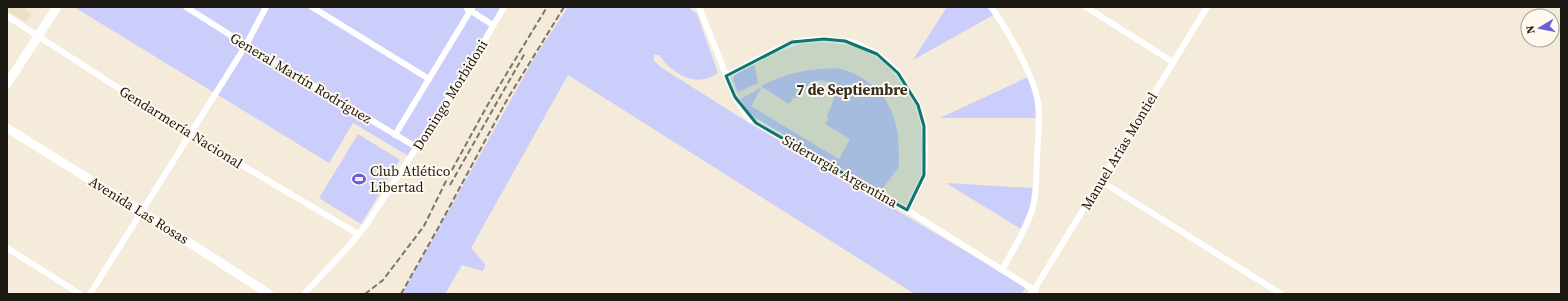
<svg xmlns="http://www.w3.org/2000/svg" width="1568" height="301" viewBox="0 0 1568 301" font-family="'Source Serif 4',serif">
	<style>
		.built { fill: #ecdec7 }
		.green { fill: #cbcdfb; fill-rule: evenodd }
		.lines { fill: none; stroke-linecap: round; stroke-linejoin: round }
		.street { stroke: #fff; stroke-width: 6 }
		.secondary { stroke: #fff; stroke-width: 9 }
		.rail { stroke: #7c756a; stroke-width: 2; stroke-dasharray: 6 3; stroke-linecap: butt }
		.marked { fill: #0f766e; fill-opacity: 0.2; stroke: #0f766e; stroke-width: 3; stroke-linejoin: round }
		.labels { text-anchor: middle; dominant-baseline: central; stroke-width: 4; stroke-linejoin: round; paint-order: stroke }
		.street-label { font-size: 14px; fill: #1b1711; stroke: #fff9ef }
		.poi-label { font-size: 14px; fill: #1b1711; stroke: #fff9ef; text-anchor: start }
		.neighbourhood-label { font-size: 15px; font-weight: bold; fill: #362e21; stroke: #fff9ef }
	</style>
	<rect width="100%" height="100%" fill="#f5ebda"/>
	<!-- built -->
	<polygon class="built" points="7,7 27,7 25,10 31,14 26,22 7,11"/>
	<!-- green -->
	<g class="green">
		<polygon points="74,7 504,7 410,157 353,123 329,163"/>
		<path d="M568,7H688L697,14L718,73C696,89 673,74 659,55H654V61L662,68L746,121L1026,287L1021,294H915L568,75L471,248L485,264V268L482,271L462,265L445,294H402L535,57Z"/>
		<polygon points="947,7 990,7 995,14 913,60"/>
		<polygon points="753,65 755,66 758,83 738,92 733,79 735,74"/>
		<path d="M833,68C859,70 885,91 893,115C899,131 899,148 899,164L898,168L880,192L756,118L747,110L741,99L762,87L763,85C790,72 804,70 833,68ZM820,80C842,83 834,101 827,115L828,120L825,124L850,139L839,159L751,106L762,87L789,104L793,98H799L809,84Z"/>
		<polygon points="1028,77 1035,98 1036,118 940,118"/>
		<polygon points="358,134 400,160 361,224 319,198"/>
		<polygon points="946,183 1033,188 1030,207 1021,229"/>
	</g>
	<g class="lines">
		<!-- street -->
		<g class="street">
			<polyline points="186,7 246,45 416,147"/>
			<polyline points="312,7 429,79"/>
			<polyline points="699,7 735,97 743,110 750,119 907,210 1034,290 1207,7"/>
			<path d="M991,7C1007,29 1031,71 1037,97C1041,116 1038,139 1037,158C1036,174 1037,191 1033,207C1028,226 1012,252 1002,270"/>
			<polyline points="1086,7 1173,62"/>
			<polyline points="468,9 493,25"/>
			<polyline points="7,16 191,135 358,234"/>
			<polyline points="726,76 773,51 799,41 824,39 855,43 877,54 887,62 897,72 918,105 924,126 925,148 924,175 907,210"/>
			<polyline points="395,135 472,8"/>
			<polyline points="1101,181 1281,294"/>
			<polyline points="7,248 80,294"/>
			<polyline points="90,294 246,45 266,7"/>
			<polyline points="304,294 348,247 366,225 472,62 504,7"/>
		</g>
		<!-- secondary -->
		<g class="secondary">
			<polyline points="468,7 470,10"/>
			<polyline points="7,84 57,7"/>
			<polyline points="7,128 142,212 269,294"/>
			<polyline points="1032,294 1034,290"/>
		</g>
		<!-- rail -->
		<g class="rail">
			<polyline points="450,185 525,53"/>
			<polyline points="365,294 383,280 424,226 447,179 487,106 547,7"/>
			<polyline points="401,294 437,230 508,98 564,7"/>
		</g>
	</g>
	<!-- marked area -->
	<path class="marked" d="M824,39L845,41L877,54L898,73L918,105L924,126V175L907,210L756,123L735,97L726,76L792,42Z"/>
	<!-- icons -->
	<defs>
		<g id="stadium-bare" transform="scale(1.08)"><path d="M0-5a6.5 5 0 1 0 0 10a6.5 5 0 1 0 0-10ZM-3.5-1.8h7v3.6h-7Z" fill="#6b5ed8" stroke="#fff9ef" stroke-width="2.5" paint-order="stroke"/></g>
	</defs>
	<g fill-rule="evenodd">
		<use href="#stadium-bare" x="359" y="179"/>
	</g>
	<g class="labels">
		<!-- street labels -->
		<g class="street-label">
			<text transform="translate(301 78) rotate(31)">General Martín Rodríguez</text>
			<text transform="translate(450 95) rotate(-58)">Domingo Morbidoni</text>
			<text transform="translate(181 127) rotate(32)">Gendarmería Nacional</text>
			<text transform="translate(1119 151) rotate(-59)">Manuel Arias Montiel</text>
			<text transform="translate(840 171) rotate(30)">Siderurgia Argentina</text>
			<text transform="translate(139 210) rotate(32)">Avenida Las Rosas</text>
		</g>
		<!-- poi labels -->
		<g class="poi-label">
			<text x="370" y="171">Club Atlético<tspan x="370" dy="16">Libertad</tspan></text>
		</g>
		<!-- neighbourhood labels -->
		<g class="neighbourhood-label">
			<text x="852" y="89">7 de Septiembre</text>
		</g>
	</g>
	<!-- border -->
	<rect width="1568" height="301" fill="none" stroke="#1b1711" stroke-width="16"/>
	<!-- north arrow -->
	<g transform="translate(1540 28) rotate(260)"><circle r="19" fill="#fff9ef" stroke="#a49f96"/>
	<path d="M0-3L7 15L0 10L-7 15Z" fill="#6b5ed8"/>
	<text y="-6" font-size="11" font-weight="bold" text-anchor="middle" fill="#1b1711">N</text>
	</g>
</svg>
